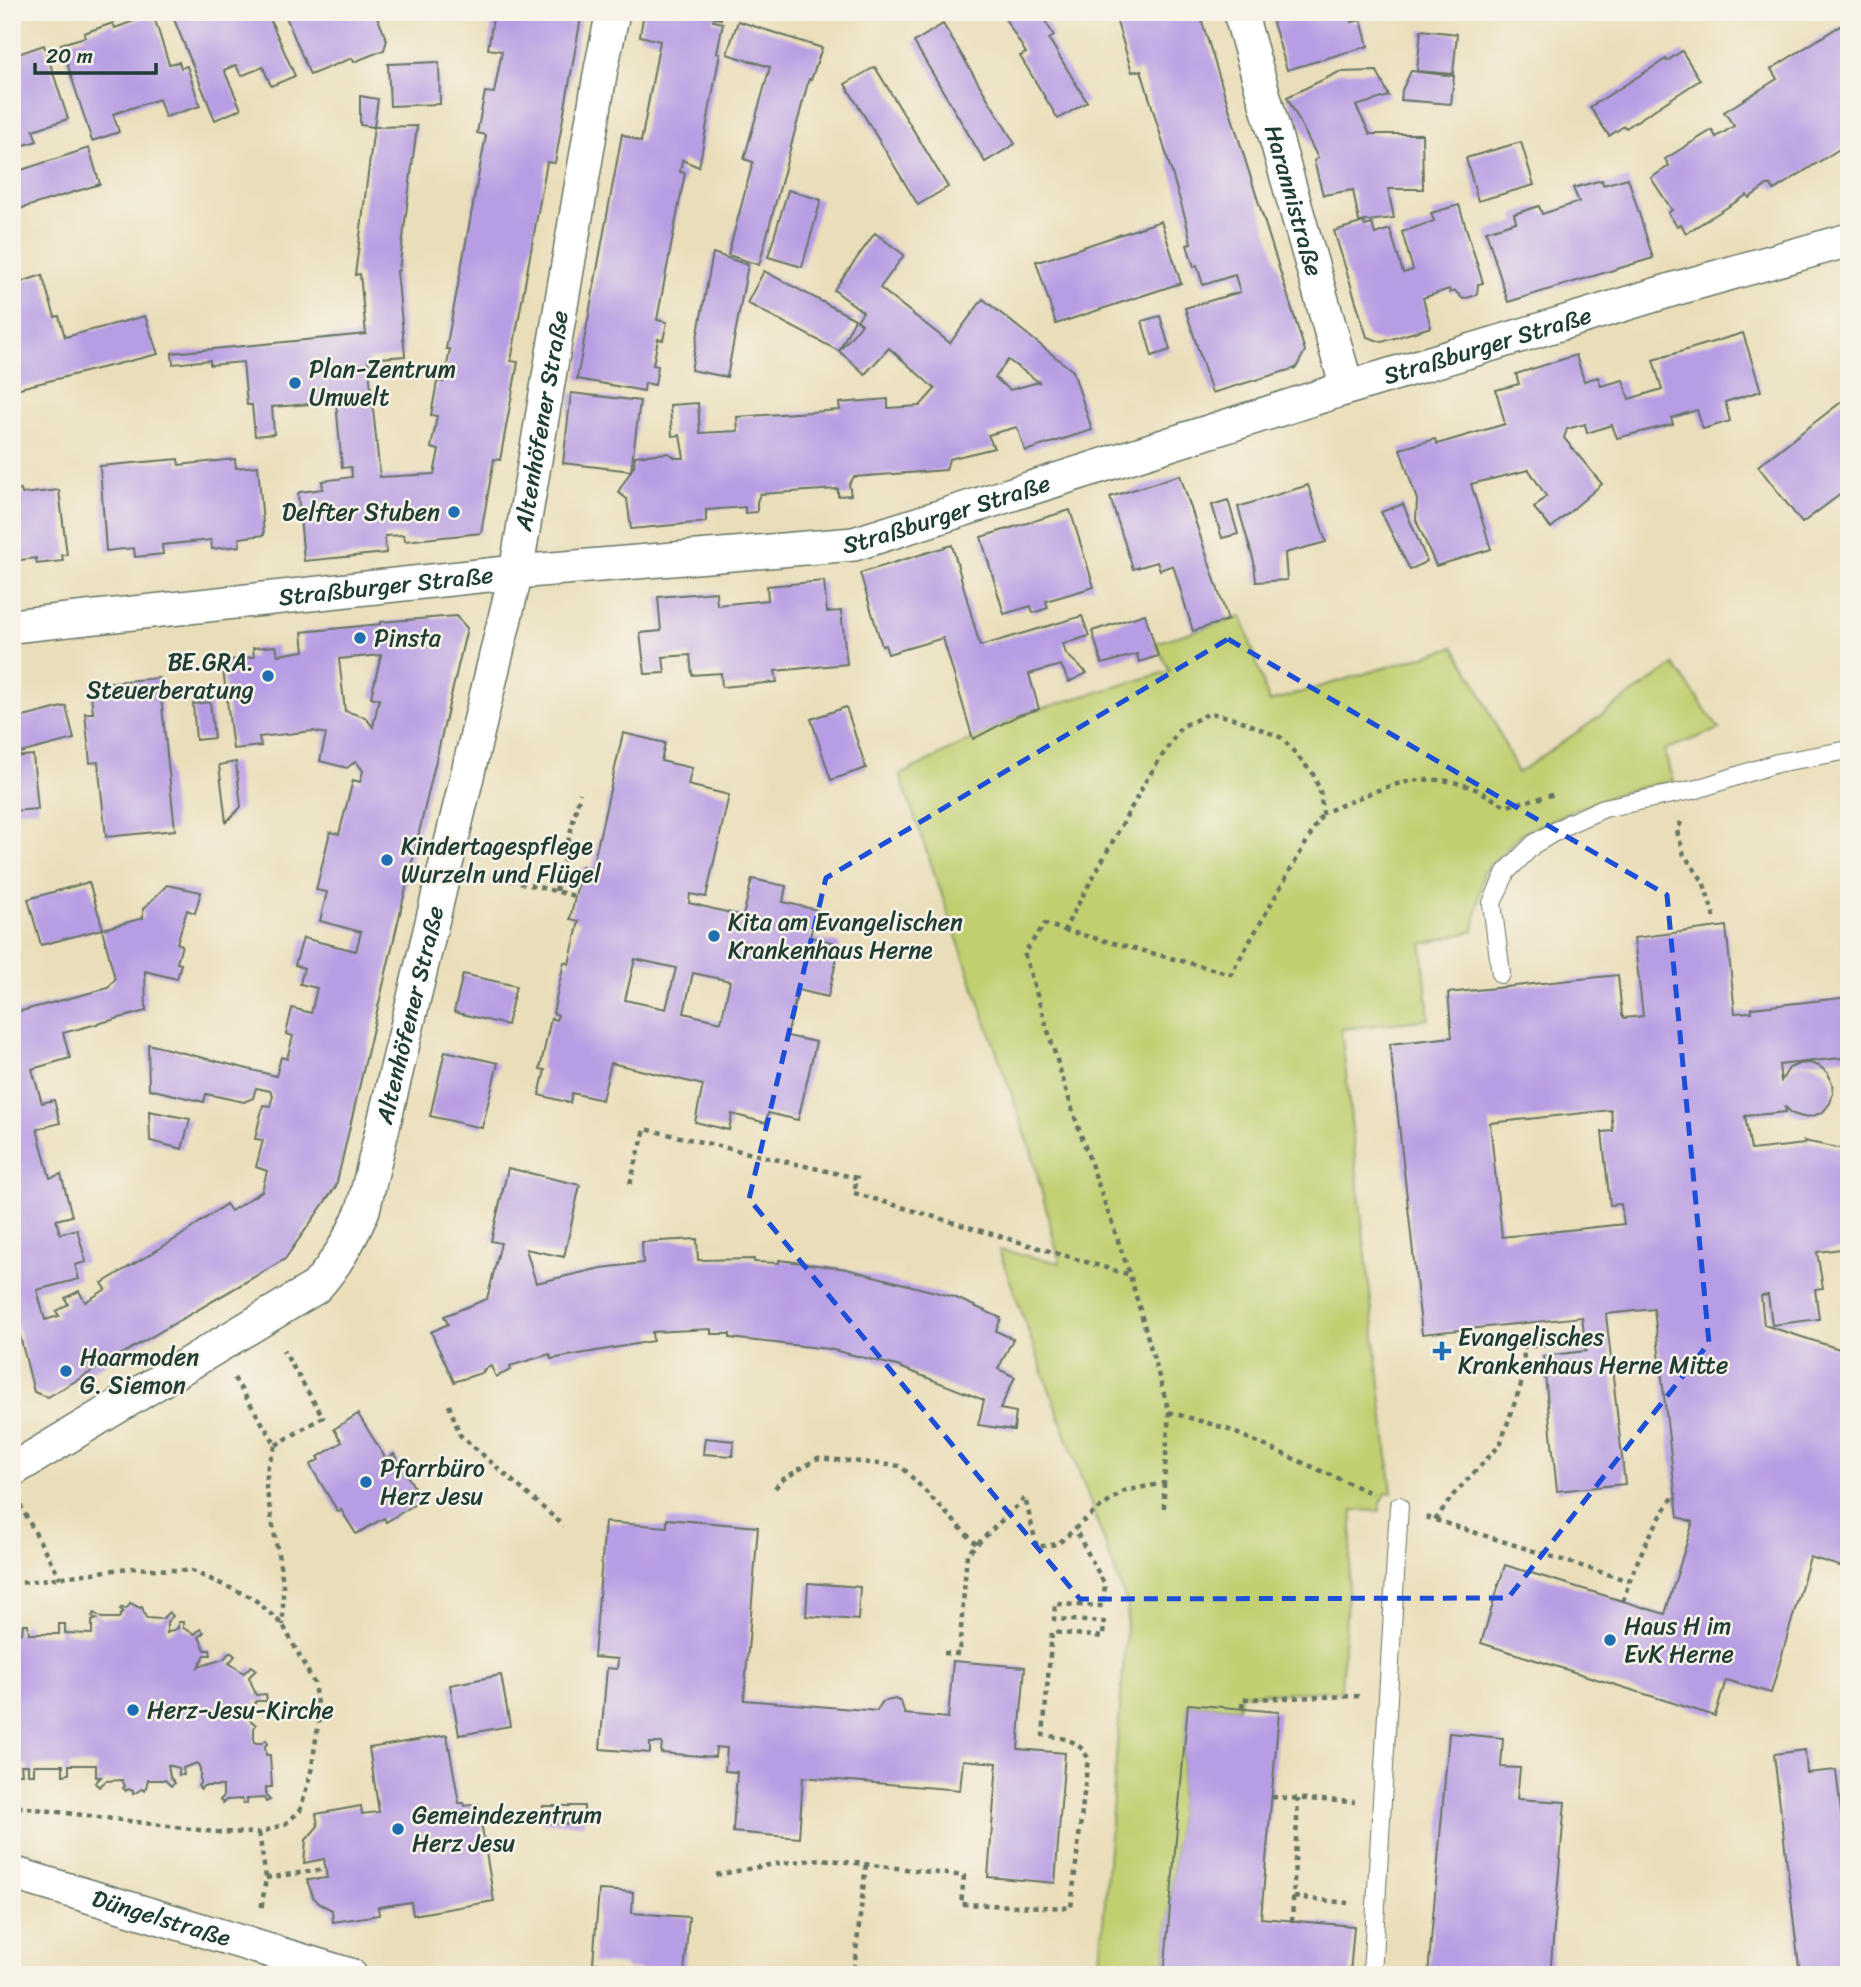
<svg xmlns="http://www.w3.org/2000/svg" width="1861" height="1987" viewBox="0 0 1861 1987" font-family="Sriracha,sans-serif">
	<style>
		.green { fill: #c1cf71; stroke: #708652; stroke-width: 2 }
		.building { fill: #b79de3; fill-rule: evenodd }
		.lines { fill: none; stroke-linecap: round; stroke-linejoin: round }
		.service-casing { stroke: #667563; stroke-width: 20 }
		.minor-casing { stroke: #667563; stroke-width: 36 }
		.path { stroke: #667563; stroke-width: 4.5; stroke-dasharray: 5 5; stroke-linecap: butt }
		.service { stroke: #fff; stroke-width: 18 }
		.minor { stroke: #fff; stroke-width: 33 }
		.marked { fill: none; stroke: #1d4ed8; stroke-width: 5; stroke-dasharray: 14 9; stroke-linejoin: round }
		.poi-dot { fill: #1f6fb2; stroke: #f7f3e8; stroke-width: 2.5 }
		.labels { text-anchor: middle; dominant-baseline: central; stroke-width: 5; stroke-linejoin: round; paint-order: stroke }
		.street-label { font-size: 24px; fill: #1f3d34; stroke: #f7f3e8 }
		.poi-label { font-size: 24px; fill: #1f3d34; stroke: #f7f3e8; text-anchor: start }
	</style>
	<rect width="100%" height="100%" fill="#f7f3e8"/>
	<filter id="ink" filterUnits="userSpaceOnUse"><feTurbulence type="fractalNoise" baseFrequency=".0143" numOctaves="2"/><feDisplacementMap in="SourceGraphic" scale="14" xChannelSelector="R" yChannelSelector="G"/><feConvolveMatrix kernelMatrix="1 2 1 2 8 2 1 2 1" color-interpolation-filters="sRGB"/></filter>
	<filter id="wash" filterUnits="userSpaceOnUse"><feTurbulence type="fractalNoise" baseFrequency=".00686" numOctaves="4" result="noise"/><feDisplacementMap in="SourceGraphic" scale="28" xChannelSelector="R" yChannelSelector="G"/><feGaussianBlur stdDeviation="1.57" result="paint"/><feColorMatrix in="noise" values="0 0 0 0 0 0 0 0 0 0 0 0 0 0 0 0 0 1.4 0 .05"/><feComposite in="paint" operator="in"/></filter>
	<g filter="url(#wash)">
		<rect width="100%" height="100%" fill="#eadeba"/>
		<!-- green -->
		<polygon class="green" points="1242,616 1269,702 1454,647 1476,683 1518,773 1674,665 1719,729 1664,750 1673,782 1632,789 1575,809 1522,833 1483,872 1474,931 1422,944 1429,1019 1341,1029 1392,1493 1386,1493 1380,1505 1380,1511 1353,1510 1341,1691 1241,1694 1238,1708 1188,1704 1164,1975 1099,1975 1128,1607 999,1250 1060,1263 1032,1153 900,775 1019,715 1170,671 1155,643"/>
		<g id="blocks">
			<!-- building -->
			<g class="building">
				<polygon points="171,12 267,12 295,76 271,86 263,67 241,76 236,65 224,70 241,109 215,120"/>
				<polygon points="284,12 375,12 387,40 384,50 354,62 352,58 310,75"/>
				<polygon points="494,12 582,12 555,163 547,162 511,361 518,362 500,460 494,459 481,533 405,541 404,535 385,536 386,553 304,561 298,494 300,492 323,489 322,481 352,477 351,467 342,468 336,402 272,407 274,434 255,436 252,405 247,405 243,362 210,365 210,360 173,364 172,353 366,334 360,274 355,275 374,127 417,126 399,270 397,271 405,356 368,359 380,477 434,474 439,450 431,448 437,416 431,415 437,382 444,382 450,349 446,349 486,135 477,133 485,92 494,93 502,51 488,49"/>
				<polygon points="644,12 722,12 721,19 714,18 713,21 723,23 717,53 720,53 699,167 682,160 680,172 685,173 657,320 667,322 663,340 658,339 653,365 658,366 655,385 645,383 644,391 577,379 622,134 641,142 660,41 640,36"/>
				<polygon points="1001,12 1040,12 1054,36 1049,39 1087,102 1058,119 1020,56 1026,53"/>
				<polygon points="1114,12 1199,12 1305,351 1296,368 1212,393 1185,308 1240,292 1235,275 1203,285 1197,265 1194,267 1187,245 1191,243 1185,217 1141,70 1132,72"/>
				<polygon points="1270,12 1349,12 1352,22 1361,20 1368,46 1287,70"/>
				<polygon points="153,14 169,64 179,62 181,68 187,66 200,106 165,117 159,99 113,114 119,132 92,141 61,44 85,37 84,33 113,23 115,28"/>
				<polygon points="738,21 822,48 811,80 809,79 759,265 728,255 753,162 744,159 770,67 727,54"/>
				<polygon points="943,24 1015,144 985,162 914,42"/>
				<polygon points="1840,26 1845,34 1849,31 1849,143 1774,190 1771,185 1767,185 1749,198 1747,195 1686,233 1681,224 1677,226 1668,213 1672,210 1651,178 1669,166 1665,159 1712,130 1716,137 1734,126 1724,112 1777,79 1771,69"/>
				<polygon points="1421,30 1457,34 1453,74 1417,71"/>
				<polygon points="44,45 68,119 33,130 37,141 12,149 12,58 19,56 18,54"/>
				<polygon points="1682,51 1700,80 1626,128 1624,126 1609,136 1590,107 1666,59 1667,61"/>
				<polygon points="439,62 440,104 390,106 388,64"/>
				<polygon points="875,67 948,187 918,205 845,84"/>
				<polygon points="1377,71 1389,96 1356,106 1370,134 1422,134 1423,189 1388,189 1394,218 1359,222 1353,190 1323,195 1314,161 1318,158 1287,97 1339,72"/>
				<polygon points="1411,71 1454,76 1451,104 1401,100 1402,90"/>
				<polygon points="360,96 378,99 374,127 360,125"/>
				<polygon points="1521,142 1534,185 1478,201 1466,158"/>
				<polygon points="89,148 100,184 16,210 12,197 12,173"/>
				<polygon points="1628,178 1653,258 1508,302 1486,231 1516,222 1514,214 1539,206 1542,214 1579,202 1573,188 1602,180 1603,185"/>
				<polygon points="788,190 821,200 802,267 768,257"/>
				<polygon points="1459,205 1483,283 1478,284 1477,295 1463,299 1455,291 1450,293 1449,289 1423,298 1431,327 1382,342 1367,337 1334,231 1364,222 1365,226 1372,224 1375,234 1390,229 1403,273 1413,270 1402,232 1434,221 1431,213"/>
				<polygon points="1161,221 1181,283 1056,324 1036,261 1041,261"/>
				<path d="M875,233L904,255L880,288L950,343L983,299L1073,371L1092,430L1025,451L1017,427L988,435L994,448L949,459L946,470L854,477L849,484L851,495L838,496V489L760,494L757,502V512L745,513V507L706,510V522L631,529L627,499L618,492L634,466L635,456L668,453L676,458H684L680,435L672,436L670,405L698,403L700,433L738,431L737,417L840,410L839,403L888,399V408L920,406L935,389L889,348L865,374L839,351L747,303L764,271L855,319L839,351L862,324L857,320L863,312L834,290ZM1008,360L1039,382L1010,390L995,378Z"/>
				<polygon points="713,253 748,265 727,377 691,370"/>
				<polygon points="42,275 55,317 59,316 65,337 145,316 158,354 12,390 12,285"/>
				<polygon points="1160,316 1170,350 1152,356 1142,321"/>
				<polygon points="1743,333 1761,391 1725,402 1730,421 1703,429 1697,410 1671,418 1673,424 1617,438 1612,425 1587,433 1585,424 1567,429 1564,438 1602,484 1551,528 1534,508 1546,496 1529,470 1471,484 1491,549 1436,566 1416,520 1417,500 1400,449 1435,439 1437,444 1505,424 1496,390 1519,384 1516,374 1576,355 1584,381 1598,377 1601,386 1623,380 1629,399 1662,389 1653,360"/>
				<polygon points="571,393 640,401 631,471 563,463"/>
				<polygon points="1849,396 1849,488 1802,523 1758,466"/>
				<polygon points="178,459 179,465 235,459 236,468 258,466 264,535 239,538 240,546 212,549 211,540 162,545 163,554 135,557 134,548 106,551 100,466"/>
				<polygon points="1180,475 1228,620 1193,631 1173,565 1160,570 1157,562 1133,569 1110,497"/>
				<polygon points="1308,485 1326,542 1285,553 1287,580 1256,582 1254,562 1238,507"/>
				<polygon points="21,490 22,494 59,490 67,555 62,555 63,561 37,564 36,558 12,561 12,491"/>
				<polygon points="1228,500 1238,534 1222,538 1212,505"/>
				<polygon points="1403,504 1427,561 1410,570 1381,512"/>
				<polygon points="1070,510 1094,587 1046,601 1048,608 1033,613 1031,606 1004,614 981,537"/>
				<polygon points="952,545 980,646 1082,616 1089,636 1063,644 1066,654 1087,673 1069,682 1061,665 1029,674 1039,709 1019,715 973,739 943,638 888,654 885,645 882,646 860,573"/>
				<polygon points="824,581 827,612 841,611 847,664 775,671 777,682 722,687 721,673 692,675 690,655 663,657 665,673 645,674 640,633 661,631 658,597 716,592 717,605 768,600 767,586"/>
				<polygon points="1145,614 1158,656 1139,662 1137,654 1102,664 1092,631"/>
				<path d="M456,616L467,628L336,1186L285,1259L48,1397L34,1392L12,1304V998L17,1012L108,988L115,979L102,929L41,945L28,899L89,882L103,929L143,918V909L167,885L201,892L195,913L187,910L177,943L182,945L177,963L181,964L177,979L145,971L146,1011L63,1033L70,1058L32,1069L42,1103L54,1100L60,1123L37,1129L50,1178L61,1174L72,1216L56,1220L60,1234L77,1229L86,1262L75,1265L79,1279L37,1290L45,1320L59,1316L56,1311L68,1304L65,1298L79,1291L85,1302L90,1299L106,1289L102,1283L179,1237L226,1204L231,1211L262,1191L267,1171L256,1167L263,1140L255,1139L263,1105L270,1106L273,1096L270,1091L256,1088L253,1098L244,1102L206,1094L204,1102L149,1089L148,1044L276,1076L281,1057L287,1059L293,1036L286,1034L292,1008L311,1013L317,988L300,984L304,968L295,965L303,938L356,951L361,932L320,921L327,892L316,890L330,832L339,834L353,780L360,782L363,771L356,761L347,768L320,761L326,734L313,731L259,737L261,746L233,749L222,661L254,657L253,648L276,646L278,655L304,651L302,632L380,624V622ZM381,655L371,697L379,699L373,727L365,717L345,711L339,659Z"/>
				<polygon points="159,678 175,830 106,837 98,762 90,763 85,713 93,713 90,684"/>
				<polygon points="210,702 214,738 196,740 193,704"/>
				<polygon points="66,706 74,739 12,755 12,720"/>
				<polygon points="846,707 866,768 831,780 811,719"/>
				<path d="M623,733L665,743L661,761L692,768L688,785L729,795L706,897L690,894L689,903L743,916L752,879L786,886L783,902L817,910L810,937L840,944L828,997L798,990L787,1036L816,1042L798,1120L768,1113L766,1123L732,1114L729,1130L695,1122L703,1085L611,1063L602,1100L572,1093L570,1103L539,1095L545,1070L540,1069L551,1018L556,1020L558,1015L553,1013L564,962L569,964L579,921L570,919L582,866L592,869ZM635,959L676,968L666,1009L625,1000ZM693,973L730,981L721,1022L684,1013Z"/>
				<polygon points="33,755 38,809 12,811 12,757"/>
				<polygon points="236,762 241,807 226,822 219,765"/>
				<path d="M1726,926L1735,1013L1752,1012V1008L1849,997V1057L1779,1065L1781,1081L1789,1068L1799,1064L1810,1063L1819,1066L1828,1073L1832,1083L1833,1093L1830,1103L1823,1112L1813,1116L1803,1117L1793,1114L1785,1107L1786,1112L1745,1116L1751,1150L1805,1144L1804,1141L1849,1150V1248L1817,1252L1823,1288L1815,1289L1819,1319L1772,1325L1768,1295L1761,1296L1764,1325L1849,1352V1569L1810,1557L1771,1693L1726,1680L1715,1716L1481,1643L1505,1565L1665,1614L1693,1522L1678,1517L1654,1309L1606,1314L1625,1484L1557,1491L1543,1356L1586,1351L1582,1317L1422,1334L1390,1044L1452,1037L1448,993L1618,975L1622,1015L1624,1018L1643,1016L1634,938ZM1611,1110L1613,1131L1602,1132L1610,1205L1621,1204L1624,1224L1502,1237L1490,1123Z"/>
				<polygon points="463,974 516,986 507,1025 454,1012"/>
				<polygon points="445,1051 498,1063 482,1128 430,1116"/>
				<polygon points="149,1111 190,1119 182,1149 150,1141"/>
				<polygon points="508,1168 580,1185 564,1257 526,1249 536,1283 601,1268 643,1263 642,1242 697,1239 698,1260 754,1259 754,1262 779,1263 779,1260 847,1269 954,1297 1001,1318 996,1331 1013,1339 998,1369 1015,1377 1000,1409 1016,1412 1014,1430 978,1425 984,1400 897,1366 829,1349 730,1338 730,1334 711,1334 711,1329 652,1332 653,1341 551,1359 550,1354 510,1366 511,1370 496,1377 491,1366 483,1370 484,1372 454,1382 431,1332 448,1324 444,1316 487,1299 501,1243 491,1241"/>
				<polygon points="358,1414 386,1459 394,1454 422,1500 386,1522 384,1518 356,1534 341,1510 338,1512 310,1465 320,1459 318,1457 342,1442 334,1429"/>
				<polygon points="705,1438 734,1441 733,1456 703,1454"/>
				<polygon points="667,1519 758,1527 744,1700 877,1711 882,1702 895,1699 901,1702 905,1714 948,1718 953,1661 1025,1667 1018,1749 1065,1753 1055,1883 988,1877 997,1763 963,1760 960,1790 803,1777 799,1838 733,1832 737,1772 725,1771 727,1748 716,1747 715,1757 661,1753 662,1743 650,1743 650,1753 600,1749 607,1668 617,1669 618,1659 594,1657 605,1522 667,1527"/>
				<polygon points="808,1583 860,1587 858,1620 806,1616"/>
				<polygon points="130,1603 140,1608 142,1607 146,1618 162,1619 169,1612 173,1616 167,1622 167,1633 178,1628 178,1622 183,1622 183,1628 195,1634 200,1629 204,1632 199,1637 205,1650 210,1650 211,1655 205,1655 198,1667 224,1659 230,1652 235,1656 229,1663 244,1673 251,1666 256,1670 249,1677 256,1695 266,1694 267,1701 256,1701 249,1719 256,1725 254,1728 254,1743 262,1743 266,1740 268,1743 265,1746 266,1755 270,1755 272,1787 266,1787 266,1796 270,1800 266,1802 264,1798 247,1799 247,1804 243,1803 243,1799 226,1800 223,1803 220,1800 223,1797 223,1786 203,1786 201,1789 198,1786 200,1783 200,1768 197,1763 183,1768 184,1775 179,1775 179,1768 168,1765 170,1777 175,1783 171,1786 165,1780 148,1780 145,1791 142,1789 133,1794 133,1791 128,1789 126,1791 123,1788 125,1786 122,1780 106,1781 99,1787 95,1783 101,1777 96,1777 96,1765 69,1765 69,1774 63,1775 63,1765 34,1765 34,1774 28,1774 28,1765 21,1765 22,1774 12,1774 12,1625 18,1625 17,1634 22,1633 23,1624 28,1624 29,1634 59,1634 59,1624 65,1624 65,1633 92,1634 92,1621 97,1619 92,1616 94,1613 102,1618 119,1618 123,1611 120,1609 122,1607 125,1609 129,1606"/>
				<polygon points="501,1675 510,1726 459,1735 450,1685"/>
				<polygon points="1188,1704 1279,1712 1261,1918 1354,1926 1350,1975 1164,1975"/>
				<polygon points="1449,1733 1503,1738 1501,1767 1520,1768 1517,1799 1565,1802 1550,1975 1428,1975"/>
				<polygon points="447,1735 459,1803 464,1803 465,1806 478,1804 494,1901 413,1915 411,1902 378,1907 379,1915 333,1922 332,1910 320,1904 313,1897 307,1880 327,1878 324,1859 304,1863 306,1840 318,1826 316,1814 361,1806 362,1814 379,1812 369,1748"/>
				<polygon points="1805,1750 1807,1773 1836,1770 1847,1863 1849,1863 1849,1975 1800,1975 1774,1754"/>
				<polygon points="543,1806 584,1806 584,1824 543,1823"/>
				<polygon points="599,1890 633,1892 632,1913 689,1917 684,1974 625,1969 625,1966 593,1963"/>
			</g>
		</g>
	</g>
	<g filter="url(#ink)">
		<use href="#blocks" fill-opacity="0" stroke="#667563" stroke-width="2"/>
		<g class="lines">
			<!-- service casing -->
			<g class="service-casing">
				<g id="service">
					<polyline points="1501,974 1492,903 1506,872 1534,844 1570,823 1604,808 1697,789 1777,763 1849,750"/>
					<polyline points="1372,1975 1399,1506"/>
				</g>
			</g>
			<!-- minor casing -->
			<g class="minor-casing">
				<g id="minor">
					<path id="s1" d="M1240,12L1347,388"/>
					<path id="s2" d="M12,626L516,572L854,544L1347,388L1678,288L1849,240"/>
					<path id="s3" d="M12,1470L316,1287C337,1263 351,1239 363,1210L516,572L601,69L613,12"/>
					<path id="s4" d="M12,1873L350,1975"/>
				</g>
			</g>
			<!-- path -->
			<g class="path">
				<polyline points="1681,822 1677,831 1684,855 1703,881 1715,919"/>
				<polyline points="481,873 575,896"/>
				<polyline points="556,891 580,793"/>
				<polyline points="1064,930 1231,974 1323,813"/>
				<polyline points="630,1184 645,1129 857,1178 854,1193 1130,1275"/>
				<polyline points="234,1378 276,1445 268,1465 266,1487 283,1582 283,1625"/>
				<polyline points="449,1405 460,1435 564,1526"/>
				<polyline points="1169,1412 1225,1428 1373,1494"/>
				<polyline points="276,1445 323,1417 283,1350"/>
				<polyline points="1164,1483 1164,1509"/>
				<polyline points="775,1488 782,1480 818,1458 901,1466 976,1544"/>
				<polyline points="20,1505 60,1578"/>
				<polyline points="1426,1517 1629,1581"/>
				<polyline points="1435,1520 1454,1494 1500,1445 1525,1373 1523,1347 1574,1342"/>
				<polyline points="12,1584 129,1568 192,1571 253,1598 283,1625 314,1683 319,1719 311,1772 300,1811 285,1824 259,1833 215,1832 12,1806"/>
				<path d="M1623,1601C1634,1564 1653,1525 1676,1493"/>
				<path d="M944,1653L959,1654L967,1554L1025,1498L1037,1547L1058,1544L1088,1517L1124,1491L1164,1483L1169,1412L1130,1275L1073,1112L1024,953L1045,924L1064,930L1147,779L1181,727L1210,713L1237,719L1282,738L1313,774L1320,791L1323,813C1375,792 1416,766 1473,788C1485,793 1495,801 1507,806L1556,794"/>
				<polyline points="1242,1708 1243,1699 1359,1696"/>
				<polyline points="1272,1797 1355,1802"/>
				<polyline points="259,1833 266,1878 261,1911"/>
				<path d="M716,1875L774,1864L822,1859L964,1876L961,1904L1071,1908L1088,1758C1078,1739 1063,1738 1043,1735L1052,1632L1103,1637L1104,1622L1054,1619L1055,1604L1103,1606L1105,1585L1075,1529"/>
				<polyline points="266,1878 325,1869"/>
				<polyline points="1294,1897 1348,1903"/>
				<polyline points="1292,1922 1298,1799"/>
				<polyline points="854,1969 866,1864"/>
			</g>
			<!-- service -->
			<use href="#service" class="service"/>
			<!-- minor -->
			<use href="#minor" class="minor"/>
		</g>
	</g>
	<!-- marked area -->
	<path class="marked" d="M1228,639L1667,895L1709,1343L1508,1598L1080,1599L749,1199L826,878Z"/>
	<!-- markers -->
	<g class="poi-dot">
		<circle cx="295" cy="383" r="7"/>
		<circle cx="454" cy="512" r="7"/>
		<circle cx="360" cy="638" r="7"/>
		<circle cx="268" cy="676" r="7"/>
		<circle cx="387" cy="860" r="7"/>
		<circle cx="714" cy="936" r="7"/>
		<path d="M1438.5 1340.5h7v7h7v7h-7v7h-7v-7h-7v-7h7z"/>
		<circle cx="66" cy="1371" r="7"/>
		<circle cx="366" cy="1482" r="7"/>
		<circle cx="1610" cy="1640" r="7"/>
		<circle cx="133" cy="1710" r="7"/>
		<circle cx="398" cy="1829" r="7"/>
	</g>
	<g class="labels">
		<!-- street labels -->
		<g class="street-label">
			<text stroke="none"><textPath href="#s1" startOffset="196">Harannistraße</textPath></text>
			<text stroke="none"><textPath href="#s2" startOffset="1510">Straßburger Straße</textPath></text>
			<text stroke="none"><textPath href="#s3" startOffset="1255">Altenhöfener Straße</textPath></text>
			<text stroke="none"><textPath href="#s2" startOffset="943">Straßburger Straße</textPath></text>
			<text stroke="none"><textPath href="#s2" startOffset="376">Straßburger Straße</textPath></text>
			<text stroke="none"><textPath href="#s3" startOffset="646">Altenhöfener Straße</textPath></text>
			<text stroke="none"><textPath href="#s4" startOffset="156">Düngelstraße</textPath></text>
		</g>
		<!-- poi labels -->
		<g class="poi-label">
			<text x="309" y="369">Plan-Zentrum<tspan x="309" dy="28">Umwelt</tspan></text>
			<text x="440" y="512" text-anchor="end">Delfter Stuben</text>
			<text x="374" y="638">Pinsta</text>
			<text x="254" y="662" text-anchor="end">BE.GRA.<tspan x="254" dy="28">Steuerberatung</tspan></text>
			<text x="401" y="846">Kindertagespflege<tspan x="401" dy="28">Wurzeln und Flügel</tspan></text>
			<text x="728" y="922">Kita am Evangelischen<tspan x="728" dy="28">Krankenhaus Herne</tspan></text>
			<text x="1458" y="1337">Evangelisches<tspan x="1458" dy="28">Krankenhaus Herne Mitte</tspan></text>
			<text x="80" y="1357">Haarmoden<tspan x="80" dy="28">G. Siemon</tspan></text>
			<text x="380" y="1468">Pfarrbüro<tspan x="380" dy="28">Herz Jesu</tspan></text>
			<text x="1624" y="1626">Haus H im<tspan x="1624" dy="28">EvK Herne</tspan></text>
			<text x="147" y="1710">Herz-Jesu-Kirche</text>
			<text x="412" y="1815">Gemeindezentrum<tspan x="412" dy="28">Herz Jesu</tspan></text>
		</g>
	</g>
	<!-- margin -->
	<rect width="1861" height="1987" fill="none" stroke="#f7f3e8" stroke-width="42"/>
	<!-- scale -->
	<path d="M35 63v10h121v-10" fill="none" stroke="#1f3d34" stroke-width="3.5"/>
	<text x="46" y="63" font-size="21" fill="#1f3d34" stroke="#f7f3e8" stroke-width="5" paint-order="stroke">20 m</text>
</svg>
